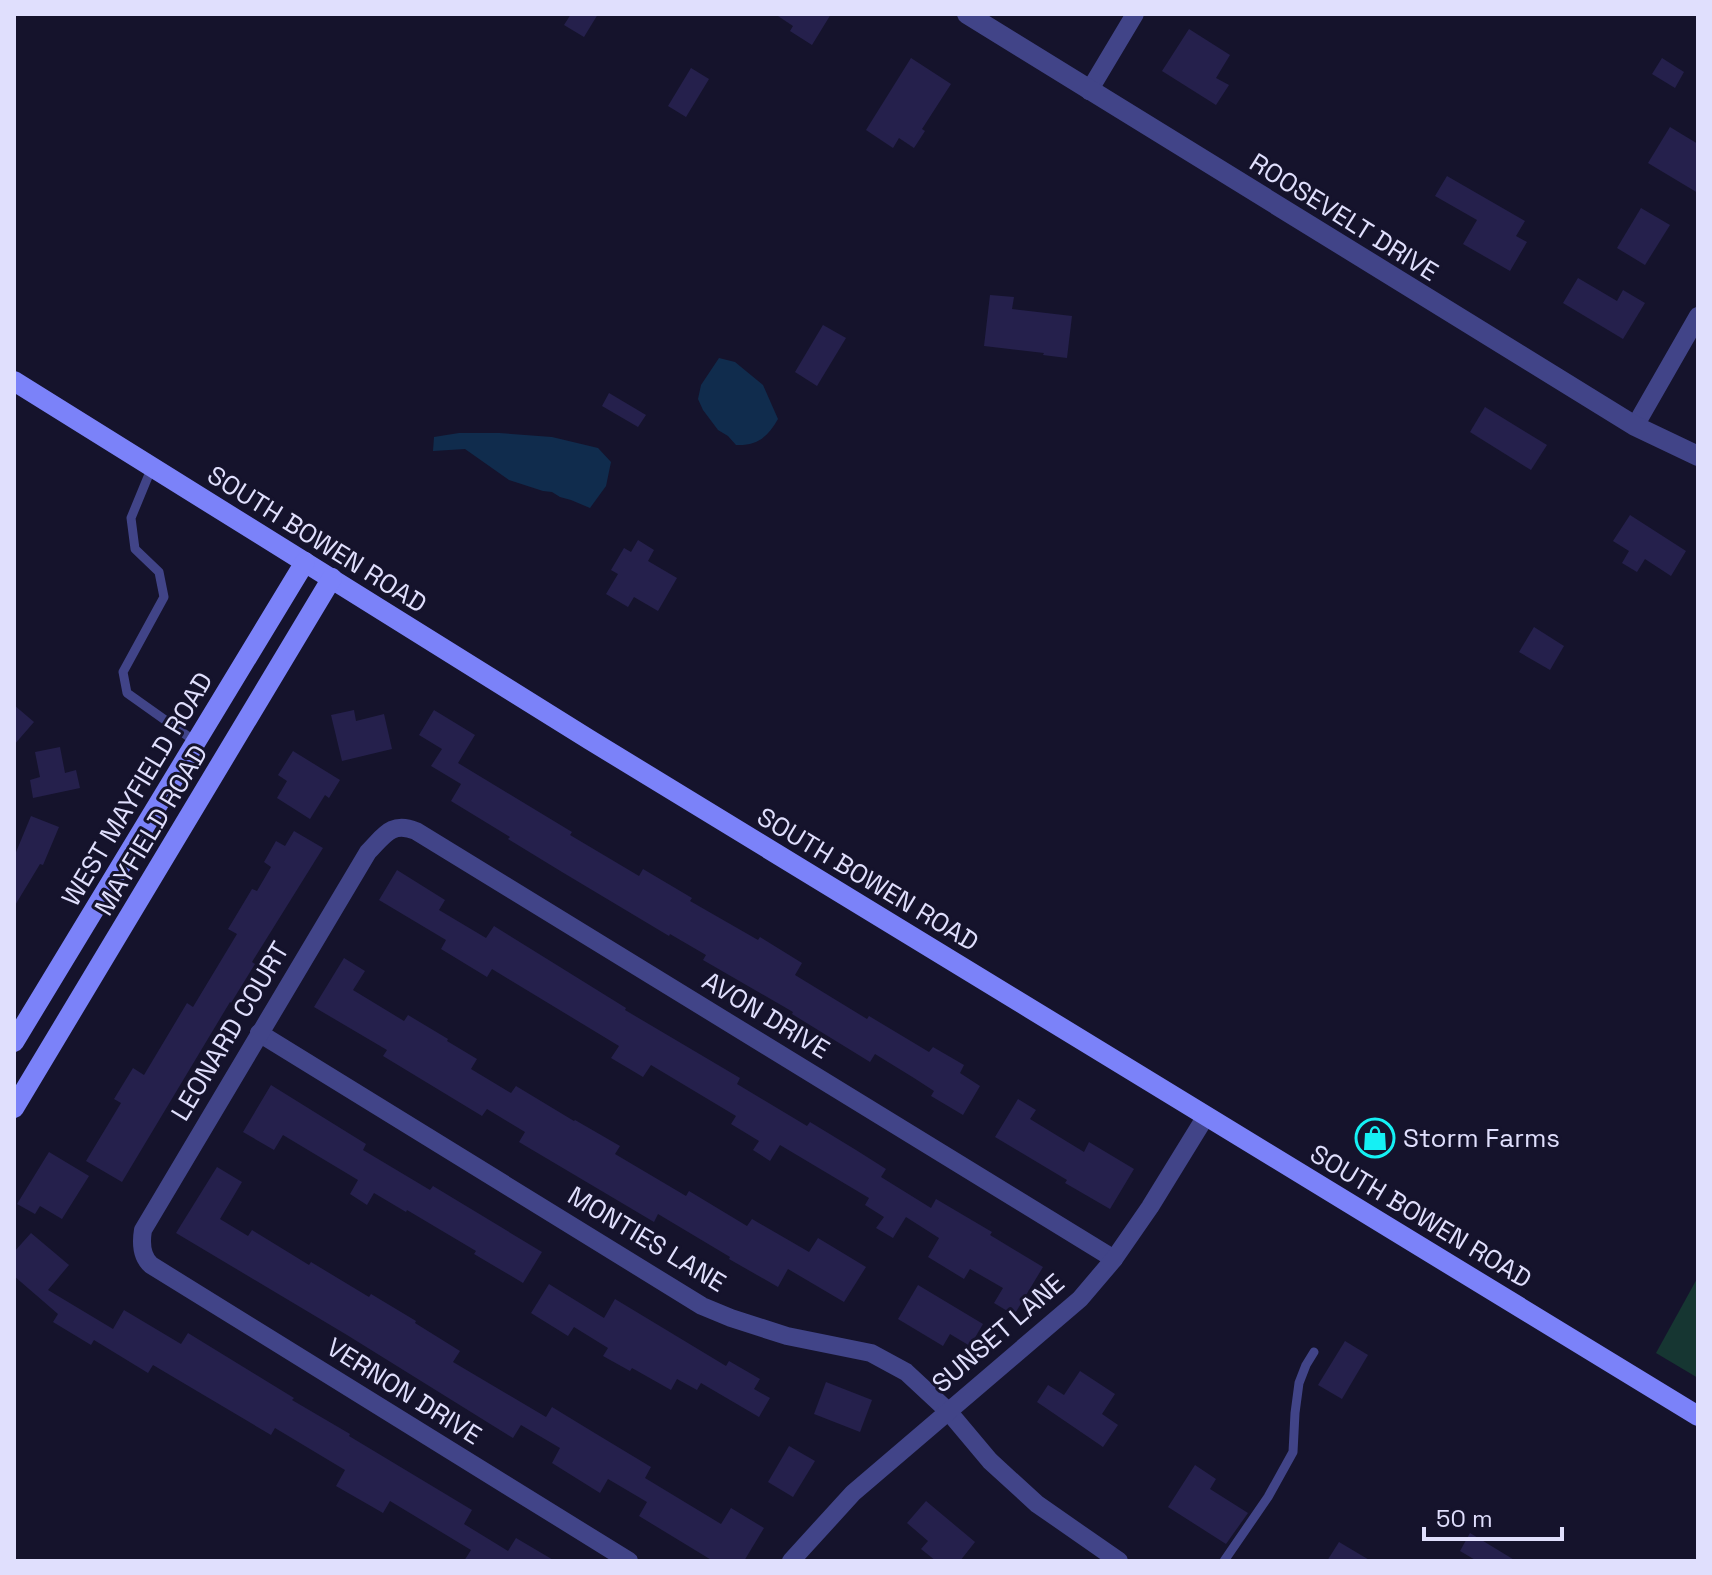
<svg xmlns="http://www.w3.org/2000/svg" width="1712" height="1575" viewBox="0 0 1712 1575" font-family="'Space Grotesk',sans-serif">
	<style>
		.green { fill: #163632 }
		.water { fill: #102c4d }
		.building { fill: #25204c }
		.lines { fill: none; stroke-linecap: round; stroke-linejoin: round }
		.service { stroke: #414488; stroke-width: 9 }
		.minor { stroke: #414488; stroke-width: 18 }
		.tertiary { stroke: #414488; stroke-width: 20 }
		.secondary { stroke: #7b82f9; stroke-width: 20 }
		.labels { text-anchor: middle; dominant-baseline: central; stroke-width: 6; stroke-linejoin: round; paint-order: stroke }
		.street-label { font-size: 26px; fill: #e0dffd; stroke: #15132c }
		.poi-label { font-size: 26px; fill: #e0dffd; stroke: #15132c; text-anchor: start }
	</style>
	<rect width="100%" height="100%" fill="#15132c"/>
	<!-- green -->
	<polygon class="green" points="1698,1277 1698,1378 1656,1353"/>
	<!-- water -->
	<g class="water">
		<path d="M719,358L735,362L763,385L778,419C768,437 757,446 736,445L728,436L718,430L703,410L698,399L701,385Z"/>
		<polygon points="459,433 499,433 552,437 598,448 611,462 606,486 590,508 571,500 560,497 552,492 543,491 509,480 465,449 433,451 434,437"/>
	</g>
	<!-- building -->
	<g class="building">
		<polygon points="571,14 598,14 584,37 564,25"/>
		<polygon points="775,14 831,14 812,45 790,31 793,26"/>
		<polygon points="1189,29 1230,55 1216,78 1229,85 1216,105 1162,71"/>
		<polygon points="911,58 951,84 922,129 925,131 914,148 899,138 893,148 866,130"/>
		<polygon points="1662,58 1684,72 1675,88 1652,74"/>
		<polygon points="691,68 709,79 686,117 668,106"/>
		<polygon points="1670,127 1698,144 1698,193 1648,163"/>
		<polygon points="1447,176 1525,221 1516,236 1527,242 1510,271 1463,244 1477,220 1435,196"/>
		<polygon points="1641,208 1670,225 1645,265 1617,248"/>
		<polygon points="1578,278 1617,301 1623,290 1645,303 1623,339 1563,303"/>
		<polygon points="990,295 1014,297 1012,309 1072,316 1067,358 1043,355 1044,353 984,346"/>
		<polygon points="823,325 846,338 817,386 795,372"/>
		<polygon points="609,393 646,415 638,427 602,406"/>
		<polygon points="1485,407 1547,445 1531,470 1470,432"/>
		<polygon points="1630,515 1686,551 1671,576 1645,559 1637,572 1622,563 1629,551 1613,541"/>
		<polygon points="638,540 654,550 648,561 677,578 658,611 634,597 628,607 606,594 618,574 611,570 624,548 631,552"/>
		<polygon points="1534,627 1564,646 1550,670 1519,652"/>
		<polygon points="14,705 34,722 14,745"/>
		<polygon points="354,710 356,721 384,714 392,749 342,761 331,715"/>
		<polygon points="434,710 475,735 458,763 572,832 570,835 639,876 643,869 692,898 690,901 758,940 760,937 802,963 795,975 867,1019 869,1016 929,1052 933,1047 964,1065 960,1073 980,1086 963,1115 931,1096 934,1091 914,1078 875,1054 870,1062 792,1014 793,1012 703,960 706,955 670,934 669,936 562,872 508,839 510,837 451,801 461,784 431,766 442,749 419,735"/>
		<polygon points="60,747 65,773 76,770 80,788 33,798 30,780 40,777 35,752"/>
		<polygon points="293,751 340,780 329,798 325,795 310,819 277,798 287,781 278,775"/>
		<polygon points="31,816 59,827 43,865 40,864 14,907 14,857"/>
		<polygon points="294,831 323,848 252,962 255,964 231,1003 230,1002 122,1182 86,1161 121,1103 114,1099 133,1068 144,1075 187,1003 193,1007 237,934 228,929 252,889 257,891 271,867 264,862 276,841 285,846"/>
		<polygon points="397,870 445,900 439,910 486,938 494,926 626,1008 625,1010 740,1078 737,1084 807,1126 810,1122 856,1150 886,1169 881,1177 931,1208 936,1199 992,1232 990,1235 1043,1267 1014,1315 994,1303 1003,1288 970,1269 964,1279 928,1257 939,1238 906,1217 893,1238 876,1228 884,1217 865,1205 869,1198 780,1145 770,1161 753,1150 759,1141 731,1124 736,1116 651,1065 643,1077 611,1058 619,1046 492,969 487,977 441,949 446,940 379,900"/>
		<polygon points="344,958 365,971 353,990 404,1021 408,1015 448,1039 447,1041 477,1059 471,1069 511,1093 516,1086 574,1121 575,1120 620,1146 615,1154 686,1196 689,1191 747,1226 752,1219 809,1252 818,1238 866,1267 844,1302 788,1269 778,1287 729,1259 730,1257 658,1214 654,1222 519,1142 525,1132 487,1109 482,1116 383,1056 387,1050 314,1007"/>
		<polygon points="271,1085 366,1144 363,1150 430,1190 433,1186 542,1252 523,1283 474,1254 476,1251 407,1210 406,1212 374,1193 367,1205 350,1194 358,1180 283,1135 274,1150 243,1132"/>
		<polygon points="1018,1099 1036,1110 1030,1119 1084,1152 1089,1142 1134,1169 1110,1209 1065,1183 1067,1180 995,1137"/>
		<polygon points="49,1152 89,1176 62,1219 40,1206 35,1214 17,1204"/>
		<polygon points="217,1167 242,1182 220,1219 248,1236 252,1230 309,1265 311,1262 369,1297 371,1294 416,1321 415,1323 460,1351 453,1362 546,1417 552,1407 593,1432 651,1467 645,1478 721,1524 731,1508 764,1528 744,1561 713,1561 639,1516 647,1502 608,1479 600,1493 552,1463 560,1448 521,1425 513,1438 347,1335 176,1233"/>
		<polygon points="31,1233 69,1265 48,1290 113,1329 124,1310 181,1344 188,1333 294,1398 292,1400 350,1434 349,1436 472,1510 464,1524 508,1551 516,1538 555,1561 464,1561 471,1550 390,1501 383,1513 336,1486 345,1470 275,1428 271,1435 153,1365 148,1373 94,1340 91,1345 53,1322 58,1314 14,1276 14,1252"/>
		<polygon points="549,1284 604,1318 615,1299 726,1366 729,1361 760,1379 754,1389 770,1398 759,1417 701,1383 697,1390 677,1379 671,1390 632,1368 630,1371 603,1356 608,1348 574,1327 568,1336 531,1313"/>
		<polygon points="918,1285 983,1324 970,1346 950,1334 943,1346 898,1319"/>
		<polygon points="1345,1341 1368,1355 1342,1399 1318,1385"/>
		<polygon points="1080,1371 1115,1394 1102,1414 1118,1425 1103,1447 1037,1402 1048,1385 1064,1395"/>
		<polygon points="826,1382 872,1400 860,1432 814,1414"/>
		<polygon points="789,1446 815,1461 793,1497 768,1482"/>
		<polygon points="1195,1465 1216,1479 1210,1489 1248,1513 1226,1544 1168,1507"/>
		<polygon points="926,1501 975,1542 960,1561 936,1561 921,1549 928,1541 907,1523"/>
		<polygon points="1470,1533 1516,1561 1477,1561 1460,1551"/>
		<polygon points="1339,1542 1371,1561 1327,1561"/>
	</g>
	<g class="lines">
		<!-- service -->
		<g class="service">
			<polyline points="152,467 131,518 135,549 159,572 164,597 123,672 127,693 196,742"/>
			<polyline points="1224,1561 1268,1497 1293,1452 1295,1413 1299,1383 1306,1365 1314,1352"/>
		</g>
		<!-- minor -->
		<g class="minor">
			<polyline points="1089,91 1135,14"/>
			<polyline points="1635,426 1698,316"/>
			<polyline points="259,1033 702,1306 731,1318 787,1336 871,1353 906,1372 948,1411 990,1461 1037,1504 1119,1561"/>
			<path d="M629,1561L151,1265C141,1256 141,1242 143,1230L368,852C384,836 391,821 416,831L1114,1259"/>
			<polyline points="791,1561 853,1493 1080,1299 1114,1259 1150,1207 1206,1116"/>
		</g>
		<!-- tertiary -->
		<polyline class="tertiary" points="967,14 1635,426 1698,456"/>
		<!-- secondary -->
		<g class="secondary">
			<polyline points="14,381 590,740 1698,1416"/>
			<polyline points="14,1042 305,562"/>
			<polyline points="14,1108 332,578"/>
		</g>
	</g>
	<!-- icons -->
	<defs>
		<g id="shop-ring" transform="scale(2)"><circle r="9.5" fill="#15132c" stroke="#15f0f4" stroke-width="1.5"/><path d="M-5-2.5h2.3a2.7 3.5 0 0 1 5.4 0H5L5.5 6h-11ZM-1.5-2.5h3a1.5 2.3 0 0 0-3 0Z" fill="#15f0f4"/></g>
	</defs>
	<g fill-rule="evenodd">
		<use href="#shop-ring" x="1375" y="1138"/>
	</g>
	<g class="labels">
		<!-- street labels -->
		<g class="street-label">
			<text transform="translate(1344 217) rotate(32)">ROOSEVELT DRIVE</text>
			<text transform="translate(317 539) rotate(32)">SOUTH BOWEN ROAD</text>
			<text transform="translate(137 789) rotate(-59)">WEST MAYFIELD ROAD</text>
			<text transform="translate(151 830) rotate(-59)">MAYFIELD ROAD</text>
			<text transform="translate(868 879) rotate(31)">SOUTH BOWEN ROAD</text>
			<text transform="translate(766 1015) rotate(31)">AVON DRIVE</text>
			<text transform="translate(230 1031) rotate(-59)">LEONARD COURT</text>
			<text transform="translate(1421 1216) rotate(31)">SOUTH BOWEN ROAD</text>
			<text transform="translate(647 1239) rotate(31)">MONTIES LANE</text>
			<text transform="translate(998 1333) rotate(-41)">SUNSET LANE</text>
			<text transform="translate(404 1391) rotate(32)">VERNON DRIVE</text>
		</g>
		<!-- poi labels -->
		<g class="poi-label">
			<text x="1403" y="1138">Storm Farms</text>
		</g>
	</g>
	<!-- border -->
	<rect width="1712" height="1575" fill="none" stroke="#e0dffd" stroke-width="32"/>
	<!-- scale -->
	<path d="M1424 1527v12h138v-12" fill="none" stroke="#e0dffd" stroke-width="4"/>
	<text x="1436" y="1527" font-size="24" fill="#e0dffd" stroke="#15132c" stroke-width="6" paint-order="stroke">50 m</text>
</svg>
